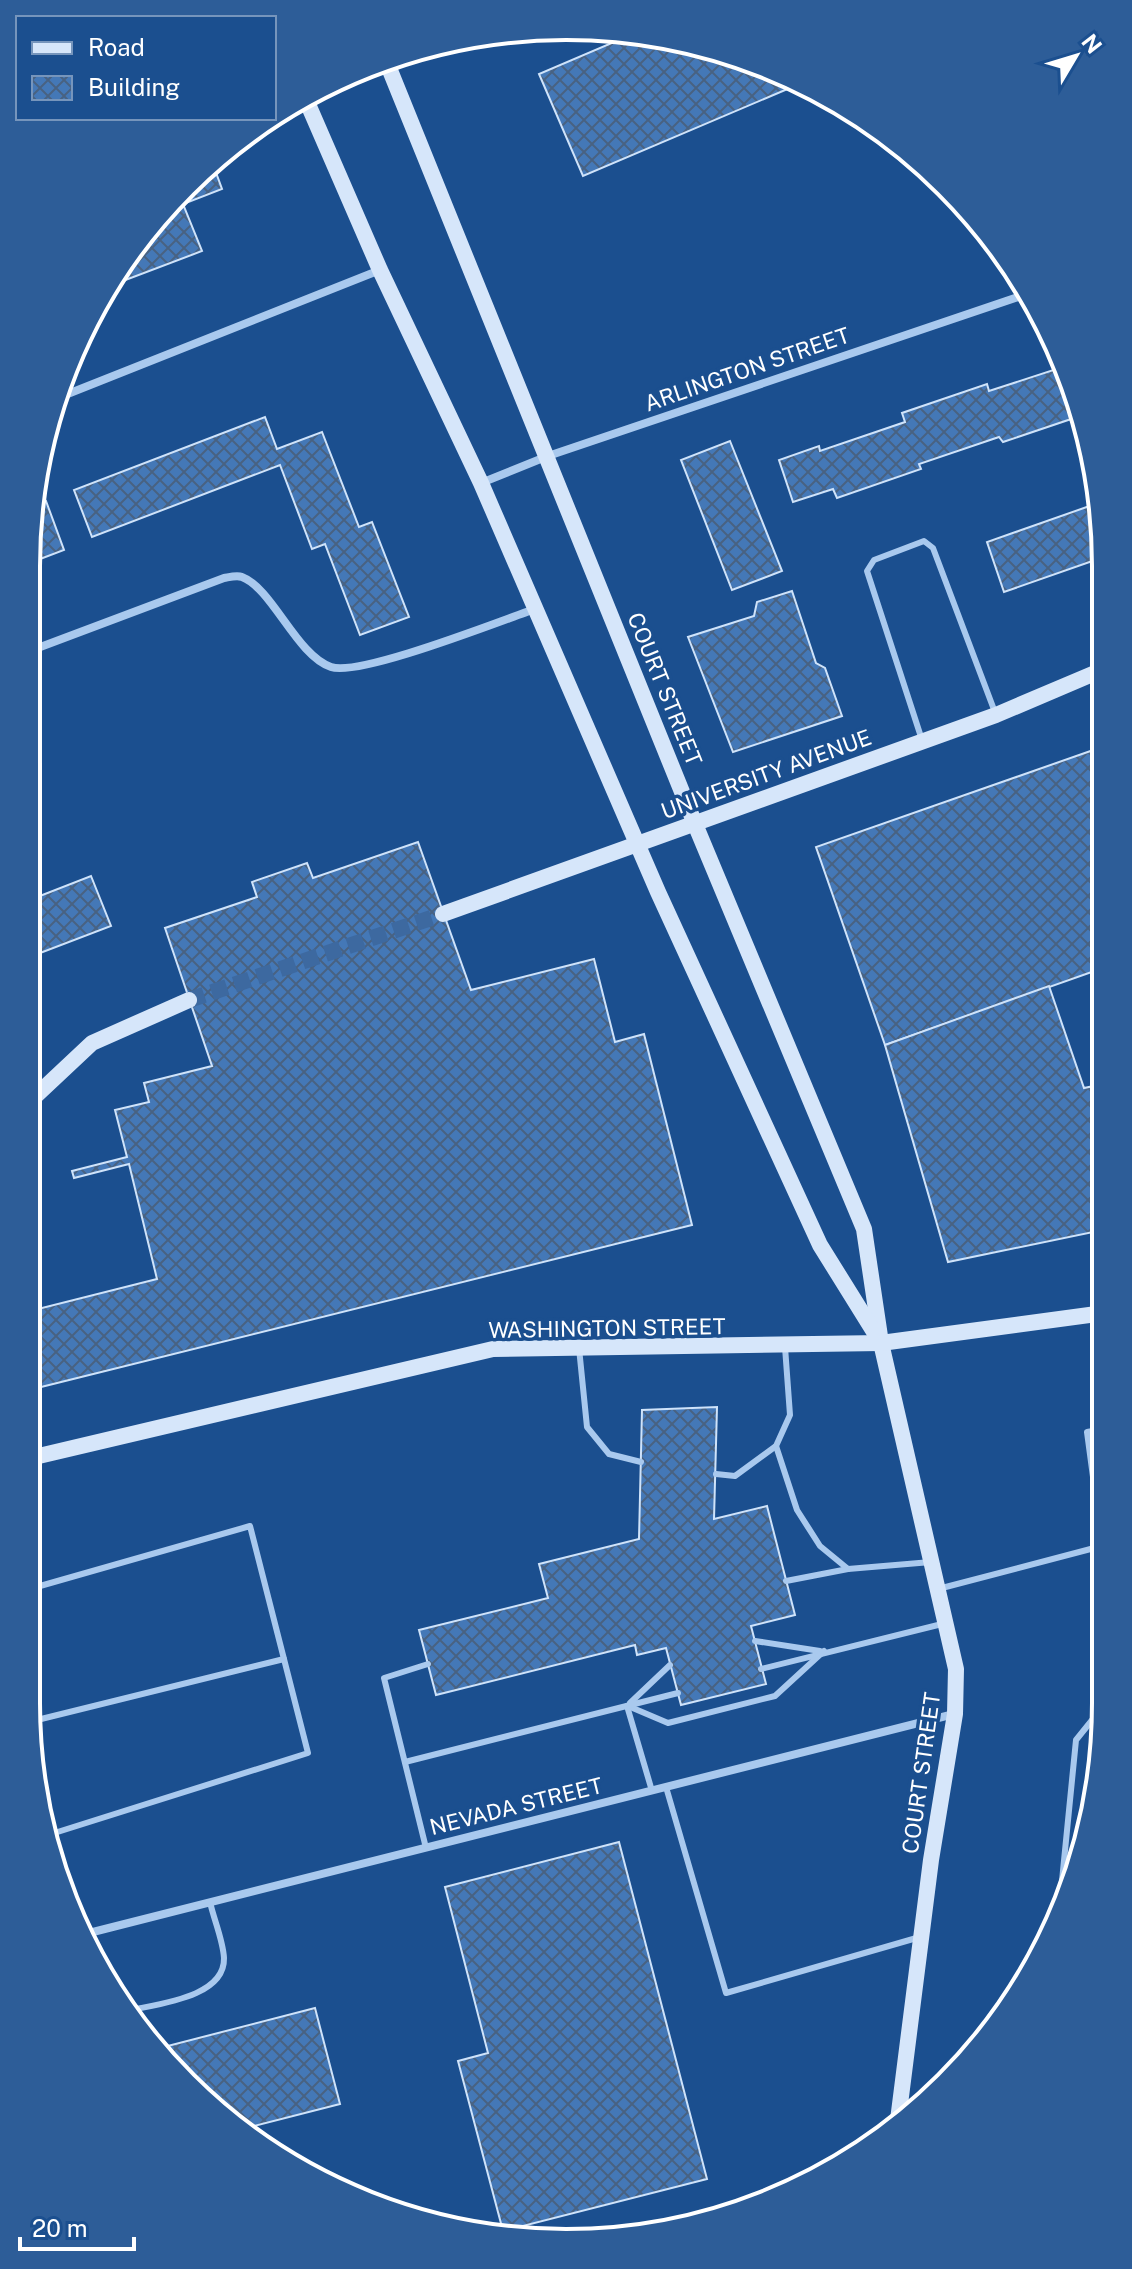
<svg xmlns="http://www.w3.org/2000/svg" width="1132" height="2269" viewBox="0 0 1132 2269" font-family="'Public Sans',sans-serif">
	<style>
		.building { fill: url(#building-cross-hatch); stroke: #cfe3fa; stroke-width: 2 }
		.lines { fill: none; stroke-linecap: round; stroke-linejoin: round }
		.secondary-tunnel { stroke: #3d69a0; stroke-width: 16; stroke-dasharray: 16 8; stroke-linecap: butt }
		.lane { stroke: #a9c9ee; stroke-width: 6 }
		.street { stroke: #a9c9ee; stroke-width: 8 }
		.secondary { stroke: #d6e6fa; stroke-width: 16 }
		.labels { text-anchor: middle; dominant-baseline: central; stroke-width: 7; stroke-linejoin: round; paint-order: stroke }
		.street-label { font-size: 22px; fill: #fff; stroke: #1b4f8f }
		.rim { fill: none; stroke: #fff; stroke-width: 4 }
	</style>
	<defs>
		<pattern id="building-cross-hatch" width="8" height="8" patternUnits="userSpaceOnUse" patternTransform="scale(2)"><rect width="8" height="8" fill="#4478b7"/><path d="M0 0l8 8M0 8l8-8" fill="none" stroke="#486282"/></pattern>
	</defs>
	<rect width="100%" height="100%" fill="#1b4f8f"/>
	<!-- building -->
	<g class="building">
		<polygon points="635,33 705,44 804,82 583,176 539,74"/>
		<polygon points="211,159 222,189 183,204 202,251 107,287 137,238 163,210 172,207 170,202"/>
		<polygon points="1063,359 1065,360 1080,416 1003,442 999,437 919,464 921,469 837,498 833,489 793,502 779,460 819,446 820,451 905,422 902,413 987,384 989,391 1066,366"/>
		<polygon points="265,417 277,449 322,432 359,527 372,522 409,617 360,635 325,544 312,549 280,465 92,537 74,490"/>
		<polygon points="730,441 782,571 732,590 681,460"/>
		<polygon points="46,501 64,550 27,564 27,531 31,507"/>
		<polygon points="1101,502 1101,558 1004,592 987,542"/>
		<polygon points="792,591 816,663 825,668 842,716 733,752 688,637 754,616 757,602"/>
		<polygon points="1102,747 1103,968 885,1045 816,847"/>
		<polygon points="418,842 471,990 594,959 615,1042 644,1034 692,1225 37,1388 26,1347 26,1312 157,1279 129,1164 74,1178 72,1171 127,1157 115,1110 149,1102 144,1083 212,1066 165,928 257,897 252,882 307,863 313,878"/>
		<polygon points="91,876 111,926 27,958 27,901"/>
		<polygon points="1049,986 1084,1088 1103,1084 1103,1230 948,1262 885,1045"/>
		<polygon points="717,1407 714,1519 767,1506 795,1615 751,1626 766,1684 681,1705 666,1648 637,1655 635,1645 436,1695 419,1630 548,1598 539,1564 639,1539 642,1410"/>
		<polygon points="619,1842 707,2179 503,2231 458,2061 488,2053 445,1887"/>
		<polygon points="315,2008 340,2104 242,2129 156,2049"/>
	</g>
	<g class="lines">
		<!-- secondary-tunnel -->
		<polyline class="secondary-tunnel" points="189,1000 443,914"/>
		<!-- lane -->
		<g class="lane">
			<polyline points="922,740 867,571 874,560 924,541 933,548 996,715"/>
			<polyline points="579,1348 587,1427 609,1454 641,1462"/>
			<polyline points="1104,1429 1087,1432 1104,1559"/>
			<polyline points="776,1446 797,1510 820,1546 848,1569 931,1562"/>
			<polyline points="716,1474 735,1476 776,1446 790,1415 785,1347"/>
			<polyline points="786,1581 848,1569"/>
			<polyline points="938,1589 1102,1546"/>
			<polyline points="26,1590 250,1526 308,1753 48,1835"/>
			<polyline points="755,1641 820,1651"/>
			<polyline points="761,1669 942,1624"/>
			<polyline points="630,1703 670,1665"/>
			<polyline points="627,1706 652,1791"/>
			<polyline points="628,1706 668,1723 775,1696 824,1651"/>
			<polyline points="29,1722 284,1659"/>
			<polyline points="405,1762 678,1693"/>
			<polyline points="666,1787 726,1993 920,1937"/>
			<polyline points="426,1848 384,1678 428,1664"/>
			<polyline points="1058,1921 1076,1740 1105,1704"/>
			<path d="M127,2011C156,2004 225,1998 224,1958C223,1940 214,1920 210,1902"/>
		</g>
		<!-- street -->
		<g class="street">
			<polyline points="55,399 380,270"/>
			<polyline points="481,483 548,456 1027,294"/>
			<path d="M27,652L224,578C230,577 237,575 242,577C272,588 297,656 331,667C359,677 500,621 535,609"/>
			<polyline points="85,1934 954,1714"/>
		</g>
		<!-- secondary -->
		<g class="secondary">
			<polyline points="385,58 695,824 864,1229 881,1343 956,1669 955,1714 931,1860 898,2120"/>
			<polyline points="304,95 380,270 481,483 658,892 820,1245 876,1335"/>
			<polyline points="443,914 996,715 1102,670"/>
			<polyline points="27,1104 92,1043 189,1000"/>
			<polyline points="26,1459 493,1349 881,1343 1104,1313"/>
		</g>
	</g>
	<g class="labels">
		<!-- street labels -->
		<g class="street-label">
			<text transform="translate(747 369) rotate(-19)">ARLINGTON STREET</text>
			<text transform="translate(665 689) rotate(68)">COURT STREET</text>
			<text transform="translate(766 774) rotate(-20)">UNIVERSITY AVENUE</text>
			<text transform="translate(607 1328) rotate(-1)">WASHINGTON STREET</text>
			<text transform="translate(921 1773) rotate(-82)">COURT STREET</text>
			<text transform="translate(516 1806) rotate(-14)">NEVADA STREET</text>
		</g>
	</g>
	<!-- crop -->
	<path d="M0 0H1132V2269H0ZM566 40H566A526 526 0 0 1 1092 566V1703A526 526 0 0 1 566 2229H566A526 526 0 0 1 40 1703V566A526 526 0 0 1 566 40Z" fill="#2d5d98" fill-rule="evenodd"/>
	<path class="rim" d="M566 40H566A526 526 0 0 1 1092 566V1703A526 526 0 0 1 566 2229H566A526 526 0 0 1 40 1703V566A526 526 0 0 1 566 40Z"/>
	<!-- legend -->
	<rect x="16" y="16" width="260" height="104" fill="#1b4f8f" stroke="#7695bc" stroke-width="2"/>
	<rect x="32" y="42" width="40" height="12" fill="#d6e6fa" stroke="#7695bc" stroke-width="2"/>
	<text x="88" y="56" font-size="24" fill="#ffffff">Road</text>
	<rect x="32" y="76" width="40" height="24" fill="url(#building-cross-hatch)" stroke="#7695bc" stroke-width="2"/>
	<text x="88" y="96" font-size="24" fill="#ffffff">Building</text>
	<!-- north arrow -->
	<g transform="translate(1076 56) rotate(52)" stroke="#1b4f8f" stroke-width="6" paint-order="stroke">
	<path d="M0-6L14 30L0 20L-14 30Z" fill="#ffffff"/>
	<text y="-12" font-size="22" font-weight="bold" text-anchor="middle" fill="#ffffff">N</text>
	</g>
	<!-- scale -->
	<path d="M20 2237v12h114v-12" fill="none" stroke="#ffffff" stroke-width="4"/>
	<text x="32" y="2237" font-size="24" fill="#ffffff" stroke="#1b4f8f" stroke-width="6" paint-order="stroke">20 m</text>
</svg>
